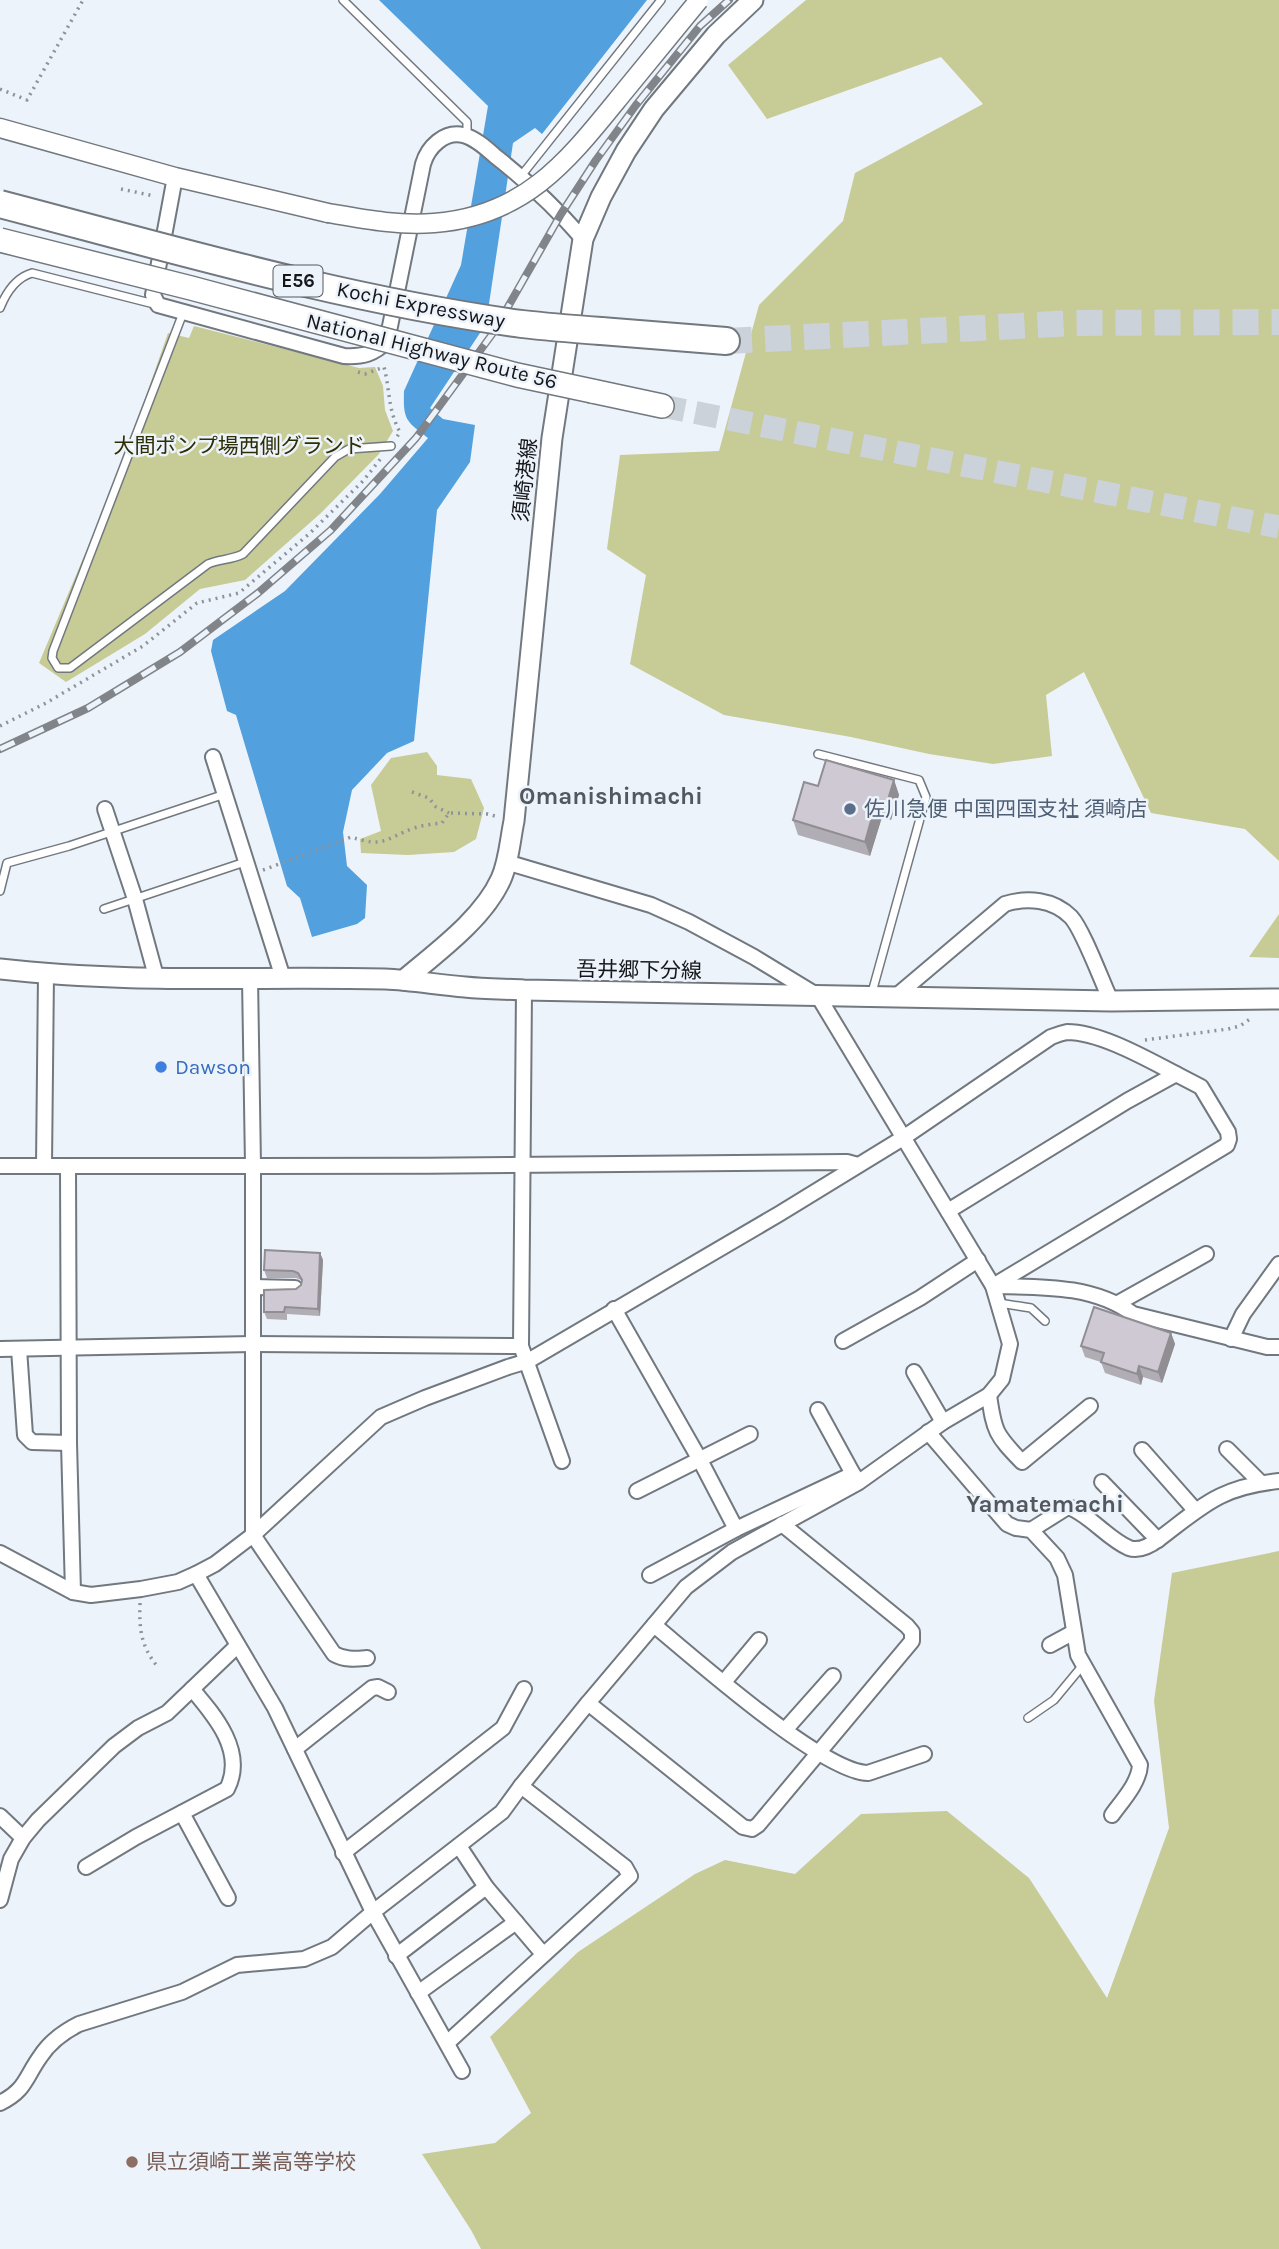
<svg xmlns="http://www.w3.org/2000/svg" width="1279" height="2249" viewBox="0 0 1279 2249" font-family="Karla,'Noto Sans JP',sans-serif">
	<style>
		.green { fill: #c7cb95 }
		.water { fill: #52a0dd }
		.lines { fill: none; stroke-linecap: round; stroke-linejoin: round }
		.trunk-tunnel { stroke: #ccd2d9; stroke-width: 23; stroke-dasharray: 23 11; stroke-linecap: butt }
		.motorway-tunnel { stroke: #ccd2d9; stroke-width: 26; stroke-dasharray: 26 13; stroke-linecap: butt }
		.service-casing { stroke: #72787f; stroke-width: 10 }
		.minor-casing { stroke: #72787f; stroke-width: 18 }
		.tertiary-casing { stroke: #72787f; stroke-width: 21 }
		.secondary-casing { stroke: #72787f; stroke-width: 23 }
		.trunk-casing { stroke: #72787f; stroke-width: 26 }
		.motorway-casing { stroke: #72787f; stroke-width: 30 }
		.path { stroke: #8f9399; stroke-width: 3.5; stroke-dasharray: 2 5; stroke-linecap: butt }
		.service { stroke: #fff; stroke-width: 7 }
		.minor { stroke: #fff; stroke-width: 14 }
		.tertiary { stroke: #fff; stroke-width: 18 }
		.secondary { stroke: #fff; stroke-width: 19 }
		.trunk { stroke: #fff; stroke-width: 23 }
		.motorway { stroke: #fff; stroke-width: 26 }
		.rail-casing { stroke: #81858a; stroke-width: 8 }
		.rail { stroke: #edf3fb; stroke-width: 5; stroke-dasharray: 16; stroke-linecap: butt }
		.tertiary-bridge-casing { stroke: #72787f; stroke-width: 21; stroke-linecap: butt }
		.trunk-bridge-casing { stroke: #72787f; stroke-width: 26; stroke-linecap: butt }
		.motorway-bridge-casing { stroke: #72787f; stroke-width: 30; stroke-linecap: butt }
		.tertiary-bridge { stroke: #fff; stroke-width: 18 }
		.trunk-bridge { stroke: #fff; stroke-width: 23 }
		.motorway-bridge { stroke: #fff; stroke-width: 26 }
		.wall { fill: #b1adb5 }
		.shaded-wall { fill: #908d93 }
		.building { fill: #cec9d2; stroke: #908d93; stroke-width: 2 }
		.service-dot { fill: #5c6f8a; stroke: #edf3fb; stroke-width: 2.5 }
		.shop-dot { fill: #3f7fe0; stroke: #edf3fb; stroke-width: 2.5 }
		.education-dot { fill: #8d6e63; stroke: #edf3fb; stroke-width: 2.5 }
		.labels { text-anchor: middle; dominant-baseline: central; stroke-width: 5; stroke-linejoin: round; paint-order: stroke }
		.shield { fill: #edf3fb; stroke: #55585d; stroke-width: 2 }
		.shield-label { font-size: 19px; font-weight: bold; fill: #141619 }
		.street-label { font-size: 21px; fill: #141619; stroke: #edf3fb }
		.park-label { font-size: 21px; fill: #2d2e04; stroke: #edf3fb }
		.service-label { font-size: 21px; fill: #4e5e75; stroke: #edf3fb; text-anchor: start }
		.shop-label { font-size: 21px; fill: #366cbe; stroke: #edf3fb; text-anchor: start }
		.education-label { font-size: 21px; fill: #785e54; stroke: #edf3fb; text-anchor: start }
		.quarter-label { font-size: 24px; font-weight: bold; fill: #53585f; stroke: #edf3fb }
	</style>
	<rect width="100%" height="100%" fill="#edf3fb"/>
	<!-- green -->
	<g class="green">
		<polygon points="806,0 1279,0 1279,861 1245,829 1151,813 1084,672 1046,695 1052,756 993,764 929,754 851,737 724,715 630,664 646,575 607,549 620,455 719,451 759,305 843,221 855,173 983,104 941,57 767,119 728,65"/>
		<polygon points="194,326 359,368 375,367 383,386 385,410 393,431 379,454 321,513 245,580 200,589 145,634 66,682 39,663 119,473 168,333 189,338"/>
		<polygon points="427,752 437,766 437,775 471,779 484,808 476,839 454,852 408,855 361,853 360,839 381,831 371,785 391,758"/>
		<polygon points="1279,914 1279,958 1249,957"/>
		<polygon points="1279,1551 1279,2249 481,2249 471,2230 422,2154 495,2143 531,2113 490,2037 578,1952 695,1874 725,1860 795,1874 861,1814 947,1811 1029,1878 1107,1998 1169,1828 1154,1701 1172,1573"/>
	</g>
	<!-- water -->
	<path class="water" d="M379,0H647L542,134L535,128L513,143L486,324L430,408L443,419L475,425L470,462L437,510L414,741L387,753L352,790L343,832L347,866L367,885L365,918L357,924L312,937L300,898L287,886L236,715L227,711L211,651L213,640L285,591L380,494L428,438C406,421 403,420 404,391L461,265L488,106Z"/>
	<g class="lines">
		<!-- trunk-tunnel -->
		<polyline class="trunk-tunnel" points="662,406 1279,527"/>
		<!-- motorway-tunnel -->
		<polyline class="motorway-tunnel" points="726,341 1075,323 1279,322"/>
		<!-- service casing -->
		<g class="service-casing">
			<g id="service">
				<polyline points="343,0 467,122 467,136"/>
				<polyline points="521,176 661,0"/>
				<path d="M0,308C6,293 15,278 32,273L158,305"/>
				<path d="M183,313L53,651L52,658L58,668H70L208,564C219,559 231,560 243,554L335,457L349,449L391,446"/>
				<polyline points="818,754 919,780 926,797 871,996"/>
				<polyline points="0,891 7,863 69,846 225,794"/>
				<polyline points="104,909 245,862"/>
				<polyline points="999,1303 1031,1308 1045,1321"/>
				<polyline points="1028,1718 1054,1700 1083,1665"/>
			</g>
		</g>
		<!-- minor casing -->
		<g class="minor-casing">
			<g id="minor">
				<path d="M175,177L153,295L158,305L344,356C363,357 374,354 387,341L423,164C428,147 444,131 463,135C475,138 486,148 495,156C527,181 556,208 583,239"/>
				<polyline points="213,757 283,978"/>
				<polyline points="105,809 135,899 157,980"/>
				<path d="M250,978L253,1165V1535L334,1654C345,1660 354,1659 367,1658"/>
				<polyline points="524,990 521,1346 562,1461"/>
				<path d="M895,997L1005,904C1027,897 1053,899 1071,917C1083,930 1102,982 1111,1001"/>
				<path d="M0,1166C282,1167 565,1166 847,1162L858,1165"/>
				<polyline points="44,1166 46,974"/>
				<polyline points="68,1167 69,1443 73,1592"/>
				<polyline points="948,1211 1127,1101 1176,1074 1201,1087 1228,1132 1229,1139 1227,1145 993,1286"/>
				<path d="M995,1286C1042,1287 1093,1285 1133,1314L1267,1347H1279"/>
				<polyline points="253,1287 295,1288"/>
				<polyline points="1118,1303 1206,1254"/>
				<polyline points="614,1309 700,1460 736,1529"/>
				<polyline points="1231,1339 1243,1314 1279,1264"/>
				<polyline points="843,1341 920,1298 978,1260"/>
				<polyline points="0,1349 252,1344 521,1346"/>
				<polyline points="19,1349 25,1435 32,1442 69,1443"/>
				<polyline points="914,1372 943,1422"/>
				<path d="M989,1395C994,1432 996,1435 1022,1462L1090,1406"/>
				<polyline points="818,1410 853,1474 858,1481"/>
				<path d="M928,1432L1007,1524L1016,1528L1031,1530L1057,1558L1065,1575L1078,1655L1140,1765C1139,1783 1122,1801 1112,1815"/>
				<polyline points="1227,1449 1261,1483"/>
				<polyline points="1142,1450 1195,1510"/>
				<polyline points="1102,1482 1158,1540"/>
				<polyline points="637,1491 750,1434"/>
				<path d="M1031,1530L1066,1508H1071C1092,1517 1108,1539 1129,1548C1140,1552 1151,1545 1159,1539C1204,1505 1220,1487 1279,1481"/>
				<path d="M0,1553L73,1592L91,1595L141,1589L178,1582L196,1574L215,1564L253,1535L381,1417L425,1398L508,1367L528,1361L779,1214L903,1138L1051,1037C1056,1035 1062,1033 1067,1032C1100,1032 1147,1059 1176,1074"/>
				<polyline points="196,1574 275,1708 373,1912 462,2071"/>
				<polyline points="650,1575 736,1529 853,1474"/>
				<path d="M654,1625C694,1658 822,1772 868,1773L924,1754"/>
				<polyline points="1050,1645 1074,1632"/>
				<polyline points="724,1682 759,1640"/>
				<polyline points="588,1703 743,1827 752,1829 758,1825 912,1641 912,1632 907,1626 782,1524"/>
				<polyline points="785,1730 833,1676"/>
				<polyline points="295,1749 372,1688 378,1687 388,1692"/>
				<polyline points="182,1813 228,1898"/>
				<polyline points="0,1816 23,1838"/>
				<polyline points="459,1846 486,1887 543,1954"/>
				<polyline points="343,1853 503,1728 524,1689"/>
				<path d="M86,1867L136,1837L227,1789C246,1752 215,1716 192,1689"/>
				<polyline points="0,1900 11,1859 23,1838 38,1820 114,1746 138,1728 167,1713 237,1646"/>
				<polyline points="396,1956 486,1887"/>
				<polyline points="418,1993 516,1922"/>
				<polyline points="447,2043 630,1876 625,1867 521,1786"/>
				<path d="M0,2103C26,2090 25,2078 40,2057C49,2043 63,2032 79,2024L182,1992L237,1965L304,1959L332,1947L373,1912L502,1812L521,1786L588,1703L686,1587L732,1552L859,1482L943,1422L989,1395L1002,1379L1010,1344L993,1286L818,996L754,957L689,922L651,905L506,862"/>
			</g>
		</g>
		<!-- tertiary casing -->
		<g class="tertiary-casing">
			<polyline id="tertiary" points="0,128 175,177 328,213"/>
		</g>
		<!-- secondary casing -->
		<g class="secondary-casing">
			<g id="secondary">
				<path d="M0,969C129,984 256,976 385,979C412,980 438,985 465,987C484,989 504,989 524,990L1111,1001L1279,999"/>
				<path d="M404,980C437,952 483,919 501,879C509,861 510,840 514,821L552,438L583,239L601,197L626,151L654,109L716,35L753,0"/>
			</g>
		</g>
		<!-- trunk casing -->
		<g class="trunk-casing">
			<polyline id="trunk" points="592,391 662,406"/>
		</g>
		<!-- motorway casing -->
		<g class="motorway-casing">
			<polyline id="motorway" points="601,331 726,341"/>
		</g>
		<!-- path -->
		<g class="path">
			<polyline points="0,89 27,100 83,0"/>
			<polyline points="121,189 154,196"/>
			<path d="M358,372L365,374L384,367C390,390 388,411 400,432L397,437"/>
			<polyline points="0,726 46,703 143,646 197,603 239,593 309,534 363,481 382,457"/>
			<polyline points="412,792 429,798 436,807 449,813"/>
			<path d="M263,870L351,837C385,848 384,839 414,828C423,825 433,824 442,823L449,813L488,814L498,817"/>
			<polyline points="1145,1040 1228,1029 1240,1026 1250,1019"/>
			<path d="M140,1603C139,1629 141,1646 157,1666"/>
		</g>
		<!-- service -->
		<use href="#service" class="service"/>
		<!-- minor -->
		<use href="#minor" class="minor"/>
		<!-- tertiary -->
		<use href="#tertiary" class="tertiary"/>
		<!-- secondary -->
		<use href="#secondary" class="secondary"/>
		<!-- trunk -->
		<use href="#trunk" class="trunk"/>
		<!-- motorway -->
		<use href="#motorway" class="motorway"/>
		<!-- rail casing -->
		<g class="rail-casing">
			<polyline id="rail" points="0,749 88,708 180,652 258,593 331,530 416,438 493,333 561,214 596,160 636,105 700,26 729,0"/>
		</g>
		<!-- rail -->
		<use href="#rail" class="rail"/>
		<!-- tertiary-bridge casing -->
		<g class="tertiary-bridge-casing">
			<path id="tertiary-bridge" d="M328,213C363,219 399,226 434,223C524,216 566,163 618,99C645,66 672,33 699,0"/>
		</g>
		<!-- trunk-bridge casing -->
		<g class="trunk-bridge-casing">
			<polyline id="trunk-bridge" points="0,240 191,288 517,375 592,391"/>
		</g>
		<!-- motorway-bridge casing -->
		<g class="motorway-bridge-casing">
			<path id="motorway-bridge" d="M0,204C172,249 345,300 522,324C548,327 574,329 601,331"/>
		</g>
		<!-- tertiary-bridge -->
		<use href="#tertiary-bridge" class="tertiary-bridge"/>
		<!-- trunk-bridge -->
		<use href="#trunk-bridge" class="trunk-bridge"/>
		<!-- motorway-bridge -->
		<use href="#motorway-bridge" class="motorway-bridge"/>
	</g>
	<!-- wall -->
	<g class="wall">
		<polygon points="894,780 899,795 891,820 882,817 870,856 798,835 793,820 818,786"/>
		<polygon points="320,1253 323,1260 320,1316 287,1314 287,1320 267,1319 264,1312 296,1289 301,1285 302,1282 301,1280 296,1278 267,1278 264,1270"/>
		<polygon points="1171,1333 1175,1344 1162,1383 1143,1377 1141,1385 1105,1373 1101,1362 1085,1357 1081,1346"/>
	</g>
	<!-- shaded-wall -->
	<g class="shaded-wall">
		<polygon points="894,780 899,795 891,820 886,806"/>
		<polygon points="876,803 882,817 870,856 865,842"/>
		<polygon points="320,1253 323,1260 320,1316 318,1309"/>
		<polygon points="1171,1333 1175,1344 1162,1383 1158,1372"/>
		<polygon points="1139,1366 1143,1377 1141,1385 1137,1374"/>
	</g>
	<!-- building -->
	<g class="building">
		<polygon points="826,760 894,780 886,806 876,803 865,842 793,820 804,782 818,786"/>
		<polygon points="265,1250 320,1253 318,1309 285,1307 284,1312 264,1312 264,1290 296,1289 301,1285 302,1280 298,1273 293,1271 264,1270"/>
		<polygon points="1094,1307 1171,1333 1158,1372 1139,1366 1137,1374 1101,1362 1104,1353 1081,1346"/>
	</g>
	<!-- markers -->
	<circle class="service-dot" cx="850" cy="809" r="7"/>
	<circle class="shop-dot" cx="161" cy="1067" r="7"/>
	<circle class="education-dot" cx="132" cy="2162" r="7"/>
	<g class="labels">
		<!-- shield labels -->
		<rect class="shield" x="273.5" y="265.5" width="49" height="31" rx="5"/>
		<g class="shield-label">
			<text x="298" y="281">E56</text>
		</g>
		<!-- street labels -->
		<g class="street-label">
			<text transform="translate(421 305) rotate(11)">Kochi Expressway</text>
			<text transform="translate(432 351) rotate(14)">National Highway Route 56</text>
			<text transform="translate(525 480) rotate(-84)">須崎港線</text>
			<text transform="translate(639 970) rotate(1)">吾井郷下分線</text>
		</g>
		<!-- park labels -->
		<g class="park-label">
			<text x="239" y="446">大間ポンプ場西側グランド</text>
		</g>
		<!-- service labels -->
		<g class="service-label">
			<text x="864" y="809">佐川急便 中国四国支社 須崎店</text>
		</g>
		<!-- shop labels -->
		<g class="shop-label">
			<text x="175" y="1067">Dawson</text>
		</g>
		<!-- education labels -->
		<g class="education-label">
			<text x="146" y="2162">県立須崎工業高等学校</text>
		</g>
		<!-- quarter labels -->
		<g class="quarter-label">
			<text x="611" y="796">Omanishimachi</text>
			<text x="1045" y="1504">Yamatemachi</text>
		</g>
	</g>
</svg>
